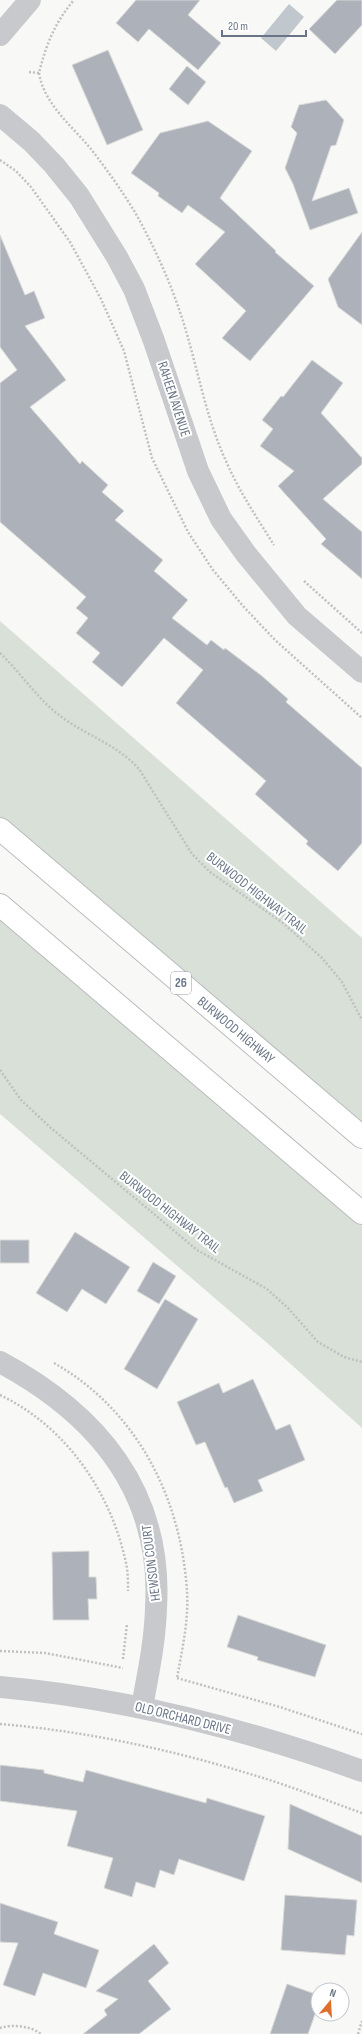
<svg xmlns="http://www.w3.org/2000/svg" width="362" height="2034" viewBox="0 0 362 2034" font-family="'Sofia Sans Condensed',sans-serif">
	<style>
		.green { fill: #d9e0d7 }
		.water { fill: #c0c8cd }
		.building { fill: #adb2ba; stroke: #dadad8 }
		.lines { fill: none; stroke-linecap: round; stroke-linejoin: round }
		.trunk-casing { stroke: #b9bbbf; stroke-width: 24 }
		.path { stroke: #bec0c2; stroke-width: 2.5; stroke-dasharray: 2 2; stroke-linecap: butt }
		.minor { stroke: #c7c9cd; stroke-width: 22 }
		.tertiary { stroke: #c7c9cd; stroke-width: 22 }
		.trunk { stroke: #fff; stroke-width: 22 }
		.labels { text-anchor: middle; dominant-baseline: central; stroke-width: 4; stroke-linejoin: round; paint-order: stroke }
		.shield { fill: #fff; stroke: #969eaa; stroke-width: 1 }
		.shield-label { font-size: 13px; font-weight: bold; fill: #697586 }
		.street-label { font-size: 14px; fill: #697586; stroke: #fff }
	</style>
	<rect width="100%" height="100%" fill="#f8f9f6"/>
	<!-- green -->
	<g class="green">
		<polygon points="0,621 362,938 362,1131 0,827"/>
		<polygon points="0,905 362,1213 362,1428 266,1342 0,1114"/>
	</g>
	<!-- water -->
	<polygon class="water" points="289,4 304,17 276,51 261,38"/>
	<!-- building -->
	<g class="building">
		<polygon points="136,0 200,0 188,15 221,43 198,70 149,29 138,42 116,23"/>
		<polygon points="337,0 362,0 362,25 335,54 309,29"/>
		<polygon points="108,50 143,130 107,145 72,65"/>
		<polygon points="187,66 206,82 188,105 169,89"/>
		<polygon points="326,100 344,120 336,145 331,146 312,201 349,188 358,213 310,230 293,184 285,168 297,133 291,127 299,105"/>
		<polygon points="208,121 252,151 220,198 276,251 275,252 314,286 250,361 222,338 246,311 195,264 225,232 188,205 182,213 158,196 159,193 131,173 160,133"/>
		<polygon points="362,232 362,325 338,307 328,279"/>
		<polygon points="0,235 25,295 34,291 45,318 25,326 66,380 30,407 80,464 82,461 108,485 102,492 124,511 115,520 163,560 154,571 188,600 172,618 207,645 211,640 224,650 225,648 262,676 288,699 286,702 362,768 362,843 338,871 306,844 308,841 255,794 266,781 176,703 203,670 164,638 122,687 92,662 100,653 76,633 88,618 76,608 86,597 0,522 0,383 17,370 0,347"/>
		<polygon points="312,360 343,383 321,413 362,458 362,464 323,499 362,532 362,579 321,544 326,539 278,486 294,471 260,446 273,429 262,420 281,396 283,397"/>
		<polygon points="75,1232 130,1267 106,1304 82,1289 67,1312 36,1293"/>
		<rect x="0" y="1240" width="29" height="23"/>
		<polygon points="153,1262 176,1276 159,1304 137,1291"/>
		<polygon points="165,1299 198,1319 157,1389 124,1369"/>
		<polygon points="253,1379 276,1430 290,1424 305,1460 258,1480 263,1491 234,1503 227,1487 225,1488 205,1442 196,1445 177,1402 219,1383 223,1393"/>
		<polygon points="89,1551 89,1577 96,1577 97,1599 88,1599 89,1620 53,1620 52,1552"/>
		<polygon points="238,1615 326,1645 315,1677 257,1660 258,1657 227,1647"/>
		<polygon points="0,1765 44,1770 44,1773 83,1782 86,1770 206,1803 207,1798 265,1816 244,1881 179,1859 174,1875 160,1870 155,1888 136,1882 132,1897 104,1888 113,1858 67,1846 77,1811 0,1801"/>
		<polygon points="290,1804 362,1836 362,1883 288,1849"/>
		<polygon points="285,1895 357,1900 354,1936 347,1935 345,1955 281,1950"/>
		<polygon points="0,1903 58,1922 54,1934 99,1950 86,1988 43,1973 35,1996 3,1985 18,1943 0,1942"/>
		<polygon points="154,1944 169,1963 148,1981 171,2009 139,2034 83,2034 107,2015 104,2010 118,1999 96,1991"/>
		<polygon points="287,1984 318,1995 318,2006 308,2034 270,2034"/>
	</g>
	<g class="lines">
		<!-- trunk casing -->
		<g class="trunk-casing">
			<g id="trunk">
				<polyline points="0,829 362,1137"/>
				<polyline points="0,905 362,1213"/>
			</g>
		</g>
		<!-- path -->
		<g class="path">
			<path d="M29,72L39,73C46,45 55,22 74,0"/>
			<path d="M39,73C44,104 72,126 91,149C107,170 123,192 136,214C157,252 174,290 186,331C199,375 207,420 226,461C239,491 257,518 274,545"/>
			<polyline points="0,160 16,171 31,187 70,242 101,299 124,351 152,458 188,532 213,570 243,606 275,640 362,718"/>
			<polyline points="304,581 362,633"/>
			<path d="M0,653C19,671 34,694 54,711C81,734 116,743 139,769L192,854L210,872L283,923L322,958L342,982L362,1020"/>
			<polyline points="0,1070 21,1100 51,1128 197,1250 267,1289 288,1308 318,1342 344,1357 362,1362"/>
			<path d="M54,1363C137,1410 181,1498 187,1591C189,1620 182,1650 177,1678"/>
			<path d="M0,1395C67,1427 111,1493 126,1563C128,1572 128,1582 128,1591"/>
			<polyline points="0,1651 45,1653 123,1668"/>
			<polyline points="123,1659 127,1624"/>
			<polyline points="177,1678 280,1707 362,1734"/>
			<path d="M0,1724C84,1731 169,1749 250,1774C288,1785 325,1800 362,1813"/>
			<path d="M0,2028C12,2024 31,2026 41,2034"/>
			<polyline points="358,2034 362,2021"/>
		</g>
		<!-- minor -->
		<g class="minor">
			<polyline points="0,115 31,141 54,165 79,196 117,257 134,289 154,341 198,471 221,519 246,554 297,616 362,672"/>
			<path d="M0,1362C97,1414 163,1492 156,1608C155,1642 148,1674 142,1707"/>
			<path d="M0,1687C124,1698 246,1729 362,1771"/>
		</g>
		<!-- tertiary -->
		<polyline class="tertiary" points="0,35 30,0"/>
		<!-- trunk -->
		<use href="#trunk" class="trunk"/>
	</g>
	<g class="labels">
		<!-- shield labels -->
		<rect class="shield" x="171" y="972" width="20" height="22" rx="3"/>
		<g class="shield-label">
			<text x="181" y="983">26</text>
		</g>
		<!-- street labels -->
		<g class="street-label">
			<text transform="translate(174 399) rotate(72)">RAHEEN AVENUE</text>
			<text transform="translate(257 893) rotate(38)">BURWOOD HIGHWAY TRAIL</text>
			<text transform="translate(236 1030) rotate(40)">BURWOOD HIGHWAY</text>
			<text transform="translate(170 1212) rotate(38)">BURWOOD HIGHWAY TRAIL</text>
			<text transform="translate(151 1563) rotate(-97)">HEWSON COURT</text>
			<text transform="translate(183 1718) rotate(14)">OLD ORCHARD DRIVE</text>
		</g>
	</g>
	<!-- north arrow -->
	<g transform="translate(330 2002) rotate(18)"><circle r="19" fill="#ffffff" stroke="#c3c8cf"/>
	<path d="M0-3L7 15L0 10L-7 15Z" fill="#de6f31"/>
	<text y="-6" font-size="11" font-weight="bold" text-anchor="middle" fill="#697586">N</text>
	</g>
	<!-- scale -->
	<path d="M222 30v6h84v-6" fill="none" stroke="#697586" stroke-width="2"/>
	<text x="228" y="30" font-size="12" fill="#697586" stroke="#ffffff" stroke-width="3" paint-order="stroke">20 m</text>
</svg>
